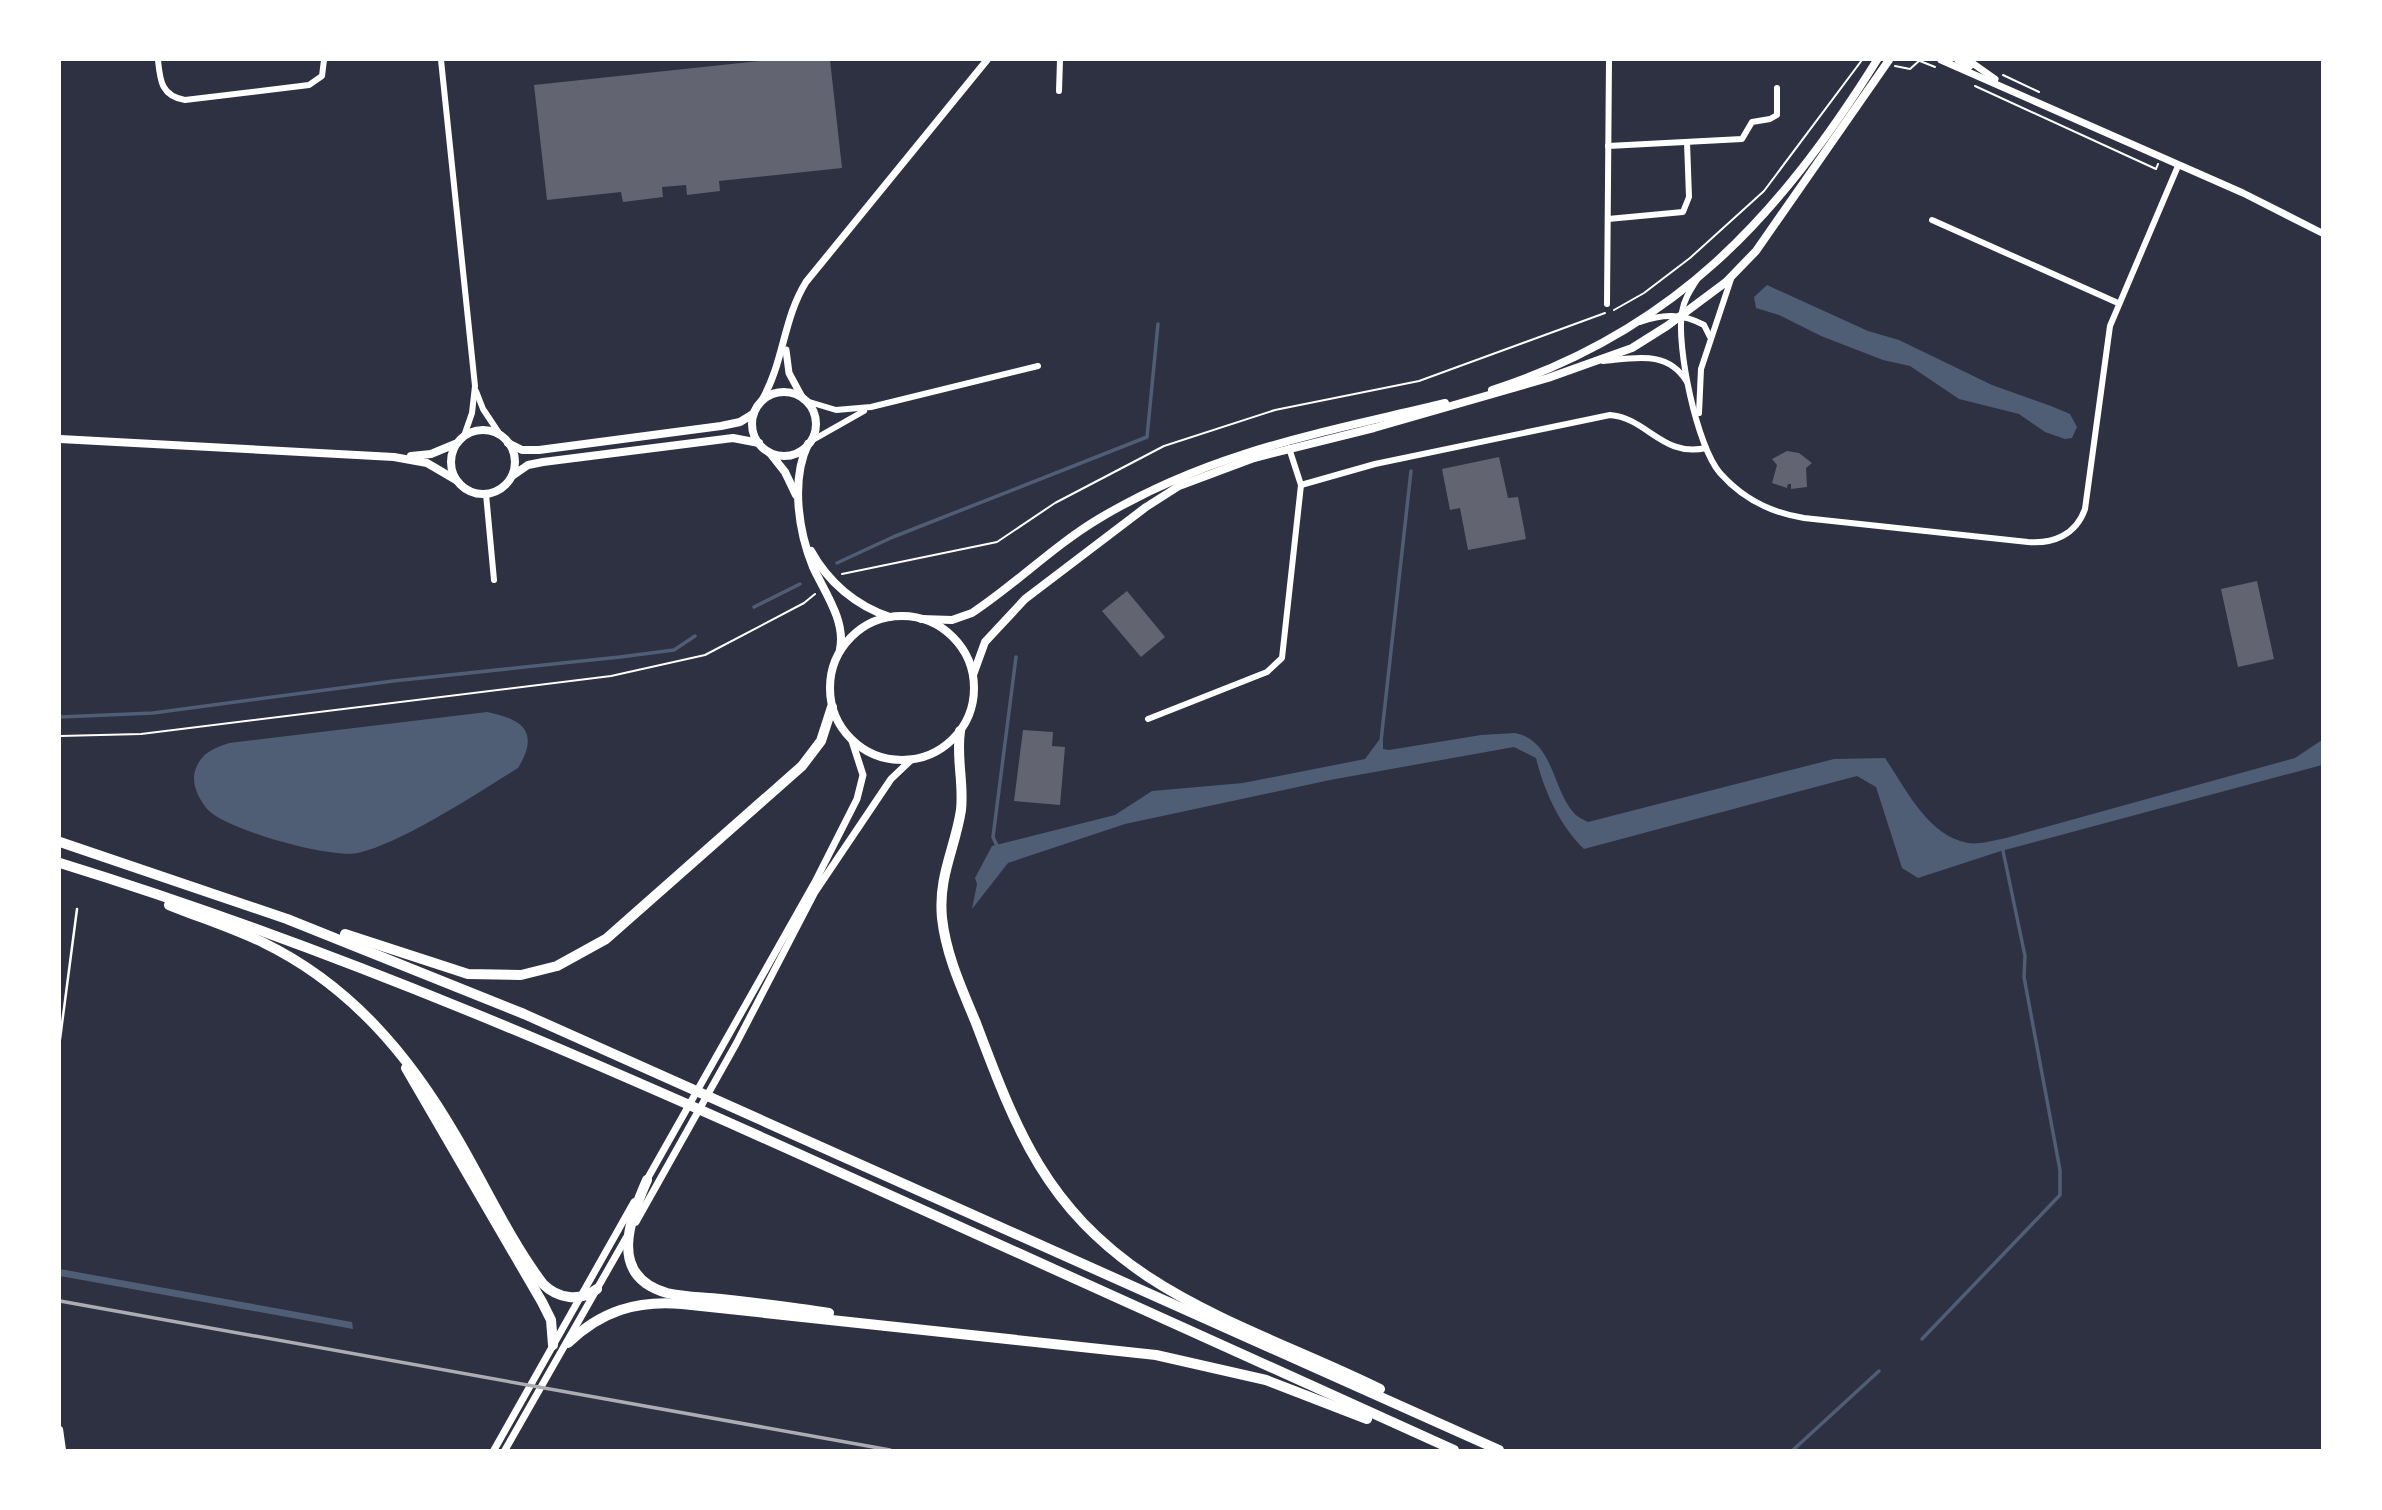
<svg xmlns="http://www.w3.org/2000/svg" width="2382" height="1510" viewBox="0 0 2382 1510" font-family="'Titillium Web',sans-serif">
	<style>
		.water { fill: #4f5d75 }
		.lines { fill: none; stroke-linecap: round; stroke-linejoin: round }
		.stream { stroke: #4f5d75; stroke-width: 3.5 }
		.building { fill: #626471 }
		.path { stroke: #fff; stroke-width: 2 }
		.service { stroke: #fff; stroke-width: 2.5 }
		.minor { stroke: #fff; stroke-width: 6 }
		.tertiary { stroke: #fff; stroke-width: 7 }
		.secondary { stroke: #fff; stroke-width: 8 }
		.motorway { stroke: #fff; stroke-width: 10 }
		.rail { stroke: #abadb3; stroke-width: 3.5 }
	</style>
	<rect width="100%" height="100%" fill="#2d3142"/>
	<!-- water -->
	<g class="water">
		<polygon points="1767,285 1868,331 1899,340 1992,385 2051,406 2070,414 2077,427 2072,438 2065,439 2045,432 2019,414 1959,399 1910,366 1883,360 1821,336 1779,315 1756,308 1754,297"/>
		<path d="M487,712C523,719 540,732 518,768C478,793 402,843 358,853C331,859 227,830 208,810C199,800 191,784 195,771C200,754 213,748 229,743Z"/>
		<path d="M1515,733C1554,741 1552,789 1574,813C1577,817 1584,820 1588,822L1834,759L1885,758C1906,789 1928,836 1968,843C1979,845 1995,840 2006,838L2295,758L2322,740V765L2001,851L1918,878L1902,868L1876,787L1857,776L1584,849C1560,826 1544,791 1536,758L1514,747L1330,780L1125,824L1008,863L972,909L977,884L975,878L992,846L1115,815L1152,791L1243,783L1365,759L1379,740H1383V749L1389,750L1481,735Z"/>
		<polygon points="60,1269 352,1322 353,1329 60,1276"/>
	</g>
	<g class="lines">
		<!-- stream -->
		<g class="stream">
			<polyline points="837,563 893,537 1147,437 1158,324"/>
			<polyline points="754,607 800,584"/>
			<polyline points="60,717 153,713 393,681 620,657 674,650 695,636"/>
			<polyline points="1381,741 1411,471"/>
			<polyline points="998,848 993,837 1016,657"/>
			<polyline points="1922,1339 2060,1195 2060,1170 2024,977 2025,956 2002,846"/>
			<polyline points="1793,1450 1879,1371"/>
		</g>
	</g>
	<!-- building -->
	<g class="building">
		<polygon points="768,60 830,60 842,168 719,181 720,191 687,195 686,185 662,187 663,197 623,202 621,192 547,200 534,85"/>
		<polygon points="1787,451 1799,453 1812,463 1806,468 1807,487 1791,489 1791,484 1788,484 1787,488 1772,483 1777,465 1772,459"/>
		<polygon points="1499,457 1508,498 1518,497 1526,539 1468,550 1460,508 1450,510 1442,469"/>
		<polygon points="2257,581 2274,659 2238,667 2221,589"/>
		<polygon points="1127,591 1165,637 1141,657 1102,611"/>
		<polygon points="1023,730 1053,732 1052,746 1065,747 1060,805 1014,801"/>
	</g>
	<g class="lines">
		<!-- path -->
		<g class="path">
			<polyline points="1920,61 1935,67"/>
			<polyline points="1895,66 1910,69 1920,60"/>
			<polyline points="2003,75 2039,92"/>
			<polyline points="1975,86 2156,169 2158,164"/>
			<polyline points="1614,310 1644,293 1690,258 1764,191 1862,60"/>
			<polyline points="842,574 997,542 1055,503 1164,446 1275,410 1419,381 1605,313"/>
			<polyline points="60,736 141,734 611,676 705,655 804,603 815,594"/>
		</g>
		<!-- service -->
		<polyline class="service" points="60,1039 77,909"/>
		<!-- minor -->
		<g class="minor">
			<path d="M158,60C160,80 161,96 185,100L309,85L322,76L324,60"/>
			<polyline points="441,60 475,386 472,413 464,436"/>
			<polyline points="1059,91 1060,60"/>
			<polyline points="1608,146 1742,139 1752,122 1770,119 1777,115 1777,88"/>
			<polyline points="1608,219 1683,212 1689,197 1687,142"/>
			<polyline points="1932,220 2118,303"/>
			<path d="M1698,278C1691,289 1684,299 1682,312C1676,346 1697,447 1720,473C1742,498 1772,513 1804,518L2028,542C2053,544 2076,535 2085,509L2110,326L2178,166"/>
			<polyline points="1607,304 1609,60"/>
			<path d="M1640,322C1662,314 1682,313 1704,325L1710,337"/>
			<path d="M1603,361C1636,358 1668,350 1687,382"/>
			<polyline points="476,391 483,409 501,436"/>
			<polyline points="806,401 836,410 871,407 1038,366"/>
			<polyline points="1699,413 1701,369 1731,279"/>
			<polyline points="811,441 864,411"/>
			<path d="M1301,485L1375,464L1610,415C1647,418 1663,458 1706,448"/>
			<polyline points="486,494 494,580"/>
			<polyline points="1148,719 1267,672 1282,658 1301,485 1289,448"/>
			<polyline points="60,1429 63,1450"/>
		</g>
		<!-- tertiary -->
		<g class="tertiary">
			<polyline points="1941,60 2243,193 2322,233"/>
			<polyline points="1958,60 1970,66"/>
			<polyline points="1968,60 1995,79"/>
			<polyline points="786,350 789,373 803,399"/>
			<path d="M762,400C784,362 783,319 806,282L987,60"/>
			<polyline points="645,1183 815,882 857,799 863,775 852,741"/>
			<polyline points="636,1222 736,1044 815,892 891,779 911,760"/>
			<polyline points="494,1450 634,1202"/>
			<polyline points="505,1450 626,1238"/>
		</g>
		<!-- secondary -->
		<g class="secondary">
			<path d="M1492,390C1674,331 1778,218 1877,60"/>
			<circle cx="784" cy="424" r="32"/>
			<circle cx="483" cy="462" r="32"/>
			<polyline points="60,439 394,457 427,463 456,480"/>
			<polyline points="508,443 522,450 539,450 721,426 740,422 753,414"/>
			<path d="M808,444C791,480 798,530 813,567C824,591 846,621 840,649"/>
			<polyline points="770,453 785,472 796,495"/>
			<polyline points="411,456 431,454 455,444"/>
			<polyline points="512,476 528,465 543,462 733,438 759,443"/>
			<path d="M811,551C828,582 856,606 890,617"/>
			<circle cx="902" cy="688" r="72"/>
			<path d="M921,619L952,620L972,613C1016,584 1053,546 1100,518C1212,451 1321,433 1445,403"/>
			<polyline points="973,675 985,642 1025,599 1146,507 1179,486 1254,458 1374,428 1548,378 1632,348 1667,326 1726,282 1756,251 1889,60"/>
		</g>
		<!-- motorway -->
		<g class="motorway">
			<path d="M960,731C956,758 964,783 961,810C955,849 938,876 942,918C946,955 962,989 976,1023C1017,1132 1046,1208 1147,1276C1218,1323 1303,1351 1380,1389"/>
			<polyline points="60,842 287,919 524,1014 1499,1450"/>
			<path d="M60,863C339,949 606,1066 872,1187C1066,1275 1260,1363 1454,1450"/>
			<path d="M169,905C201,918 233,928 264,943C350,985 409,1055 456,1136C485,1185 509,1239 543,1284C558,1299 580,1302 597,1289"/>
			<polyline points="345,934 468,974 521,975 557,966 606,939 802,766 821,741 832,707"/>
			<polyline points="406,1068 542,1302 551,1320 553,1345"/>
			<path d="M647,1180C630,1219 607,1276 667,1293C684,1297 703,1297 721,1299C757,1303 793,1307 829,1313"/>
			<path d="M568,1343C601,1311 637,1300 682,1304L1156,1355L1266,1380L1367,1419"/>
		</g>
		<!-- rail -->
		<polyline class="rail" points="60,1301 890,1450"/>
	</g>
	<!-- border -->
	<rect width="2382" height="1510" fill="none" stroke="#ffffff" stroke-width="122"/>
</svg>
